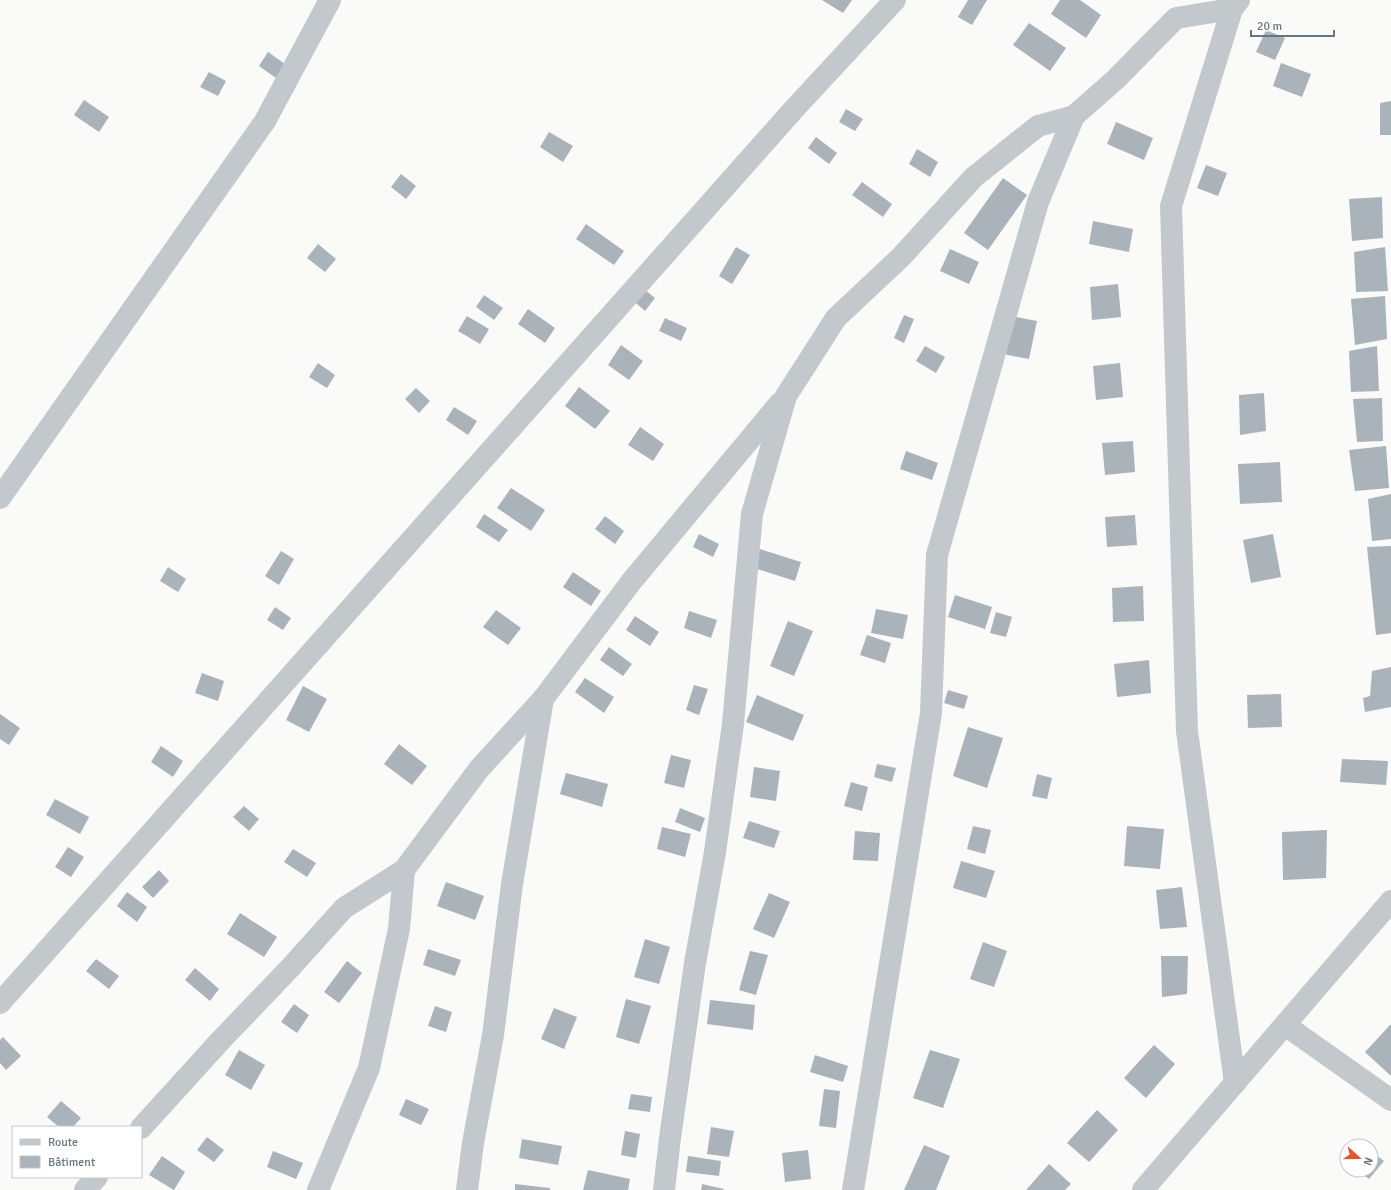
<svg xmlns="http://www.w3.org/2000/svg" width="1391" height="1190" viewBox="0 0 1391 1190" font-family="Signika,sans-serif">
	<style>
		.building { fill: #aab3b9 }
		.lines { fill: none; stroke-linecap: round; stroke-linejoin: round }
		.street { stroke: #c3c8cc; stroke-width: 22 }
	</style>
	<rect width="100%" height="100%" fill="#fafaf8"/>
	<!-- building -->
	<g class="building">
		<polygon points="822,0 852,0 843,13"/>
		<polygon points="968,0 987,0 972,25 958,17"/>
		<polygon points="1060,0 1080,0 1101,15 1086,38 1051,14"/>
		<polygon points="1029,23 1066,48 1050,71 1013,45"/>
		<polygon points="1266,30 1285,38 1275,60 1256,52"/>
		<polygon points="268,52 285,64 276,78 259,66"/>
		<polygon points="1281,63 1311,74 1302,97 1273,86"/>
		<polygon points="209,72 226,81 218,96 200,87"/>
		<polygon points="84,100 109,117 99,132 74,115"/>
		<polygon points="1391,101 1391,135 1380,135 1380,103"/>
		<polygon points="846,109 863,119 855,131 839,122"/>
		<polygon points="1116,122 1153,138 1144,160 1107,144"/>
		<polygon points="549,132 573,146 563,162 540,147"/>
		<polygon points="816,137 837,153 829,164 808,148"/>
		<polygon points="917,149 938,162 930,177 909,164"/>
		<polygon points="1206,165 1227,173 1218,196 1197,188"/>
		<polygon points="401,174 416,186 406,199 391,187"/>
		<polygon points="1003,178 1027,195 988,250 964,233"/>
		<polygon points="862,182 892,204 883,217 852,195"/>
		<polygon points="1382,197 1383,238 1352,241 1349,199"/>
		<polygon points="1093,221 1133,229 1129,252 1089,244"/>
		<polygon points="586,224 624,251 614,265 576,239"/>
		<polygon points="318,244 336,259 325,272 307,258"/>
		<polygon points="736,247 750,255 732,284 719,276"/>
		<polygon points="1385,247 1388,291 1356,292 1354,252"/>
		<polygon points="950,249 979,262 969,284 940,271"/>
		<polygon points="1118,284 1121,317 1092,320 1090,287"/>
		<polygon points="640,286 655,298 645,311 630,298"/>
		<polygon points="484,295 503,308 494,320 476,307"/>
		<polygon points="1385,296 1387,339 1355,345 1351,299"/>
		<polygon points="528,309 555,328 545,343 518,324"/>
		<polygon points="904,315 914,319 904,343 894,338"/>
		<polygon points="467,316 489,329 480,344 458,331"/>
		<polygon points="1011,316 1037,321 1029,359 1003,354"/>
		<polygon points="665,318 687,328 681,341 659,331"/>
		<polygon points="621,345 643,361 629,380 608,365"/>
		<polygon points="925,346 945,357 936,373 916,361"/>
		<polygon points="1377,346 1379,391 1351,392 1349,351"/>
		<polygon points="318,363 335,375 327,388 309,377"/>
		<polygon points="1120,363 1123,397 1096,400 1093,366"/>
		<polygon points="579,387 610,411 595,429 565,406"/>
		<polygon points="416,388 430,401 419,413 405,399"/>
		<polygon points="1264,393 1266,431 1240,435 1239,395"/>
		<polygon points="1382,398 1383,441 1357,442 1353,399"/>
		<polygon points="454,407 477,421 468,435 446,420"/>
		<polygon points="640,427 664,444 653,461 628,445"/>
		<polygon points="1133,441 1135,472 1105,475 1102,443"/>
		<polygon points="1386,446 1389,488 1355,491 1349,450"/>
		<polygon points="906,451 938,463 932,480 900,469"/>
		<polygon points="1280,462 1282,502 1240,504 1238,464"/>
		<polygon points="511,488 545,510 531,531 497,508"/>
		<polygon points="1391,494 1391,539 1372,541 1368,499"/>
		<polygon points="484,514 508,530 499,542 476,527"/>
		<polygon points="1135,515 1137,545 1107,547 1105,517"/>
		<polygon points="605,516 624,531 615,544 595,529"/>
		<polygon points="699,534 719,544 713,557 693,547"/>
		<polygon points="1273,534 1281,577 1251,583 1243,540"/>
		<polygon points="1391,546 1391,633 1376,635 1367,547"/>
		<polygon points="760,549 801,562 795,581 754,568"/>
		<polygon points="281,551 294,559 279,585 265,576"/>
		<polygon points="168,567 186,579 178,592 160,581"/>
		<polygon points="573,572 601,591 591,606 563,587"/>
		<polygon points="1143,586 1144,621 1113,622 1112,588"/>
		<polygon points="955,595 992,607 985,629 948,617"/>
		<polygon points="275,607 291,618 283,630 267,620"/>
		<polygon points="876,609 908,615 903,639 871,633"/>
		<polygon points="496,610 521,628 508,645 483,627"/>
		<polygon points="689,611 717,620 711,638 684,628"/>
		<polygon points="996,612 1012,617 1006,637 990,633"/>
		<polygon points="635,616 659,632 650,646 626,630"/>
		<polygon points="788,621 813,631 794,676 770,666"/>
		<polygon points="867,635 891,643 885,663 860,655"/>
		<polygon points="609,647 632,664 623,676 600,660"/>
		<polygon points="1149,660 1151,693 1117,697 1114,664"/>
		<polygon points="1391,667 1391,707 1365,712 1363,698 1370,696 1372,671"/>
		<polygon points="202,673 224,681 218,701 195,693"/>
		<polygon points="585,678 614,697 604,713 575,692"/>
		<polygon points="694,685 708,689 699,715 686,710"/>
		<polygon points="303,686 327,699 309,732 286,720"/>
		<polygon points="948,690 968,696 964,709 944,703"/>
		<polygon points="1281,694 1282,727 1248,728 1247,695"/>
		<polygon points="757,695 804,715 793,741 746,722"/>
		<polygon points="0,714 20,728 9,745 0,739"/>
		<polygon points="968,727 1003,738 987,788 953,776"/>
		<polygon points="399,744 427,766 412,785 384,764"/>
		<polygon points="161,746 183,761 173,777 151,762"/>
		<polygon points="671,755 691,760 684,788 664,783"/>
		<polygon points="1342,759 1388,761 1386,785 1340,782"/>
		<polygon points="877,764 896,768 892,782 874,777"/>
		<polygon points="754,767 780,771 776,801 750,797"/>
		<polygon points="566,773 608,784 602,807 560,794"/>
		<polygon points="1037,774 1052,778 1047,799 1032,796"/>
		<polygon points="851,782 868,787 862,811 844,806"/>
		<polygon points="55,799 89,817 80,834 46,815"/>
		<polygon points="244,806 259,819 249,831 233,817"/>
		<polygon points="680,808 705,818 700,832 675,822"/>
		<polygon points="749,821 780,831 774,848 743,838"/>
		<polygon points="973,826 991,830 985,854 967,849"/>
		<polygon points="1127,826 1164,829 1160,869 1124,866"/>
		<polygon points="662,827 691,834 685,857 657,849"/>
		<polygon points="1327,830 1326,878 1283,880 1282,832"/>
		<polygon points="855,831 880,833 878,861 853,860"/>
		<polygon points="68,847 84,857 71,877 55,867"/>
		<polygon points="293,849 316,863 307,877 284,862"/>
		<polygon points="961,861 995,871 986,898 953,888"/>
		<polygon points="159,870 169,881 153,898 142,887"/>
		<polygon points="446,882 484,896 475,920 437,906"/>
		<polygon points="1182,887 1187,927 1160,929 1156,890"/>
		<polygon points="127,892 147,907 137,922 117,906"/>
		<polygon points="769,893 790,902 774,938 753,929"/>
		<polygon points="240,913 277,937 264,957 227,934"/>
		<polygon points="645,939 670,947 659,984 634,977"/>
		<polygon points="983,942 1007,951 994,987 970,979"/>
		<polygon points="428,949 461,960 455,976 423,965"/>
		<polygon points="750,951 768,955 756,995 739,990"/>
		<polygon points="1161,956 1188,956 1187,994 1162,997"/>
		<polygon points="96,959 119,976 109,989 86,971"/>
		<polygon points="347,961 362,973 339,1003 324,992"/>
		<polygon points="195,968 219,989 210,1001 185,980"/>
		<polygon points="626,999 651,1006 639,1044 616,1037"/>
		<polygon points="710,1000 755,1005 753,1030 707,1024"/>
		<polygon points="294,1004 309,1015 297,1033 281,1022"/>
		<polygon points="435,1006 452,1012 446,1032 428,1026"/>
		<polygon points="554,1008 577,1017 564,1049 541,1039"/>
		<polygon points="1391,1024 1391,1076 1365,1052"/>
		<polygon points="3,1037 21,1056 6,1070 0,1063 0,1040"/>
		<polygon points="1154,1045 1175,1064 1146,1098 1124,1078"/>
		<polygon points="239,1050 265,1065 251,1090 225,1075"/>
		<polygon points="930,1050 960,1059 943,1108 913,1098"/>
		<polygon points="815,1055 848,1066 843,1082 810,1072"/>
		<polygon points="824,1089 840,1091 836,1128 819,1126"/>
		<polygon points="631,1094 652,1097 650,1112 628,1109"/>
		<polygon points="406,1099 429,1109 421,1125 399,1115"/>
		<polygon points="61,1101 81,1118 73,1127 59,1127 47,1117"/>
		<polygon points="1097,1110 1118,1130 1089,1162 1067,1143"/>
		<polygon points="711,1127 734,1131 729,1157 707,1154"/>
		<polygon points="625,1131 640,1134 636,1158 621,1155"/>
		<polygon points="207,1137 224,1150 214,1162 197,1150"/>
		<polygon points="522,1139 562,1146 558,1165 519,1158"/>
		<polygon points="1357,1140 1365,1146 1352,1146"/>
		<polygon points="924,1145 950,1156 936,1190 904,1190"/>
		<polygon points="808,1150 811,1179 785,1182 782,1153"/>
		<polygon points="273,1151 303,1163 296,1179 267,1167"/>
		<polygon points="1371,1151 1384,1161 1369,1179 1357,1170 1371,1170"/>
		<polygon points="162,1156 185,1172 174,1190 149,1175"/>
		<polygon points="688,1156 721,1161 719,1176 686,1172"/>
		<polygon points="1049,1164 1071,1184 1065,1190 1026,1190"/>
		<polygon points="588,1170 630,1179 628,1190 583,1190"/>
		<polygon points="515,1184 550,1188 550,1190 515,1190"/>
		<polygon points="702,1184 724,1189 723,1190 701,1190"/>
	</g>
	<g class="lines">
		<!-- street -->
		<g class="street">
			<polyline points="0,498 265,121 330,0"/>
			<polyline points="0,1003 795,108 895,0"/>
			<polyline points="1285,1025 1391,1100"/>
			<polyline points="1235,1083 1187,731 1171,206 1232,9 1239,0"/>
			<polyline points="141,1128 221,1040 290,968 344,908 404,870"/>
			<polyline points="85,1190 97,1177"/>
			<polyline points="318,1190 369,1068 399,929 404,870 479,769 543,699"/>
			<polyline points="467,1190 473,1143 493,1035 512,884 543,699 631,582 780,403"/>
			<polyline points="664,1190 670,1138 695,963 715,852 733,724 752,514 786,396 836,318 901,257 974,177 1038,126 1074,116 1115,80 1176,18 1232,9"/>
			<polyline points="853,1190 931,713 937,555 1038,202 1074,116"/>
			<polyline points="1143,1190 1391,901"/>
		</g>
	</g>
	<!-- legend -->
	<rect x="12" y="1126" width="130" height="52" fill="#ffffff" stroke="#c1c8cd"/>
	<rect x="20" y="1139" width="20" height="6" fill="#c3c8cc" stroke="#c1c8cd"/>
	<text x="48" y="1146" font-size="12" fill="#657683">Route</text>
	<rect x="20" y="1156" width="20" height="12" fill="#aab3b9" stroke="#c1c8cd"/>
	<text x="48" y="1166" font-size="12" fill="#657683">Bâtiment</text>
	<!-- north arrow -->
	<g transform="translate(1359 1158) rotate(111)"><circle r="19" fill="#ffffff" stroke="#c1c8cd"/>
	<path d="M0-3L7 15L0 10L-7 15Z" fill="#e4572e"/>
	<text y="-6" font-size="11" font-weight="bold" text-anchor="middle" fill="#657683">N</text>
	</g>
	<!-- scale -->
	<path d="M1251 30v6h83v-6" fill="none" stroke="#657683" stroke-width="2"/>
	<text x="1257" y="30" font-size="12" fill="#657683" stroke="#ffffff" stroke-width="3" paint-order="stroke">20 m</text>
</svg>
